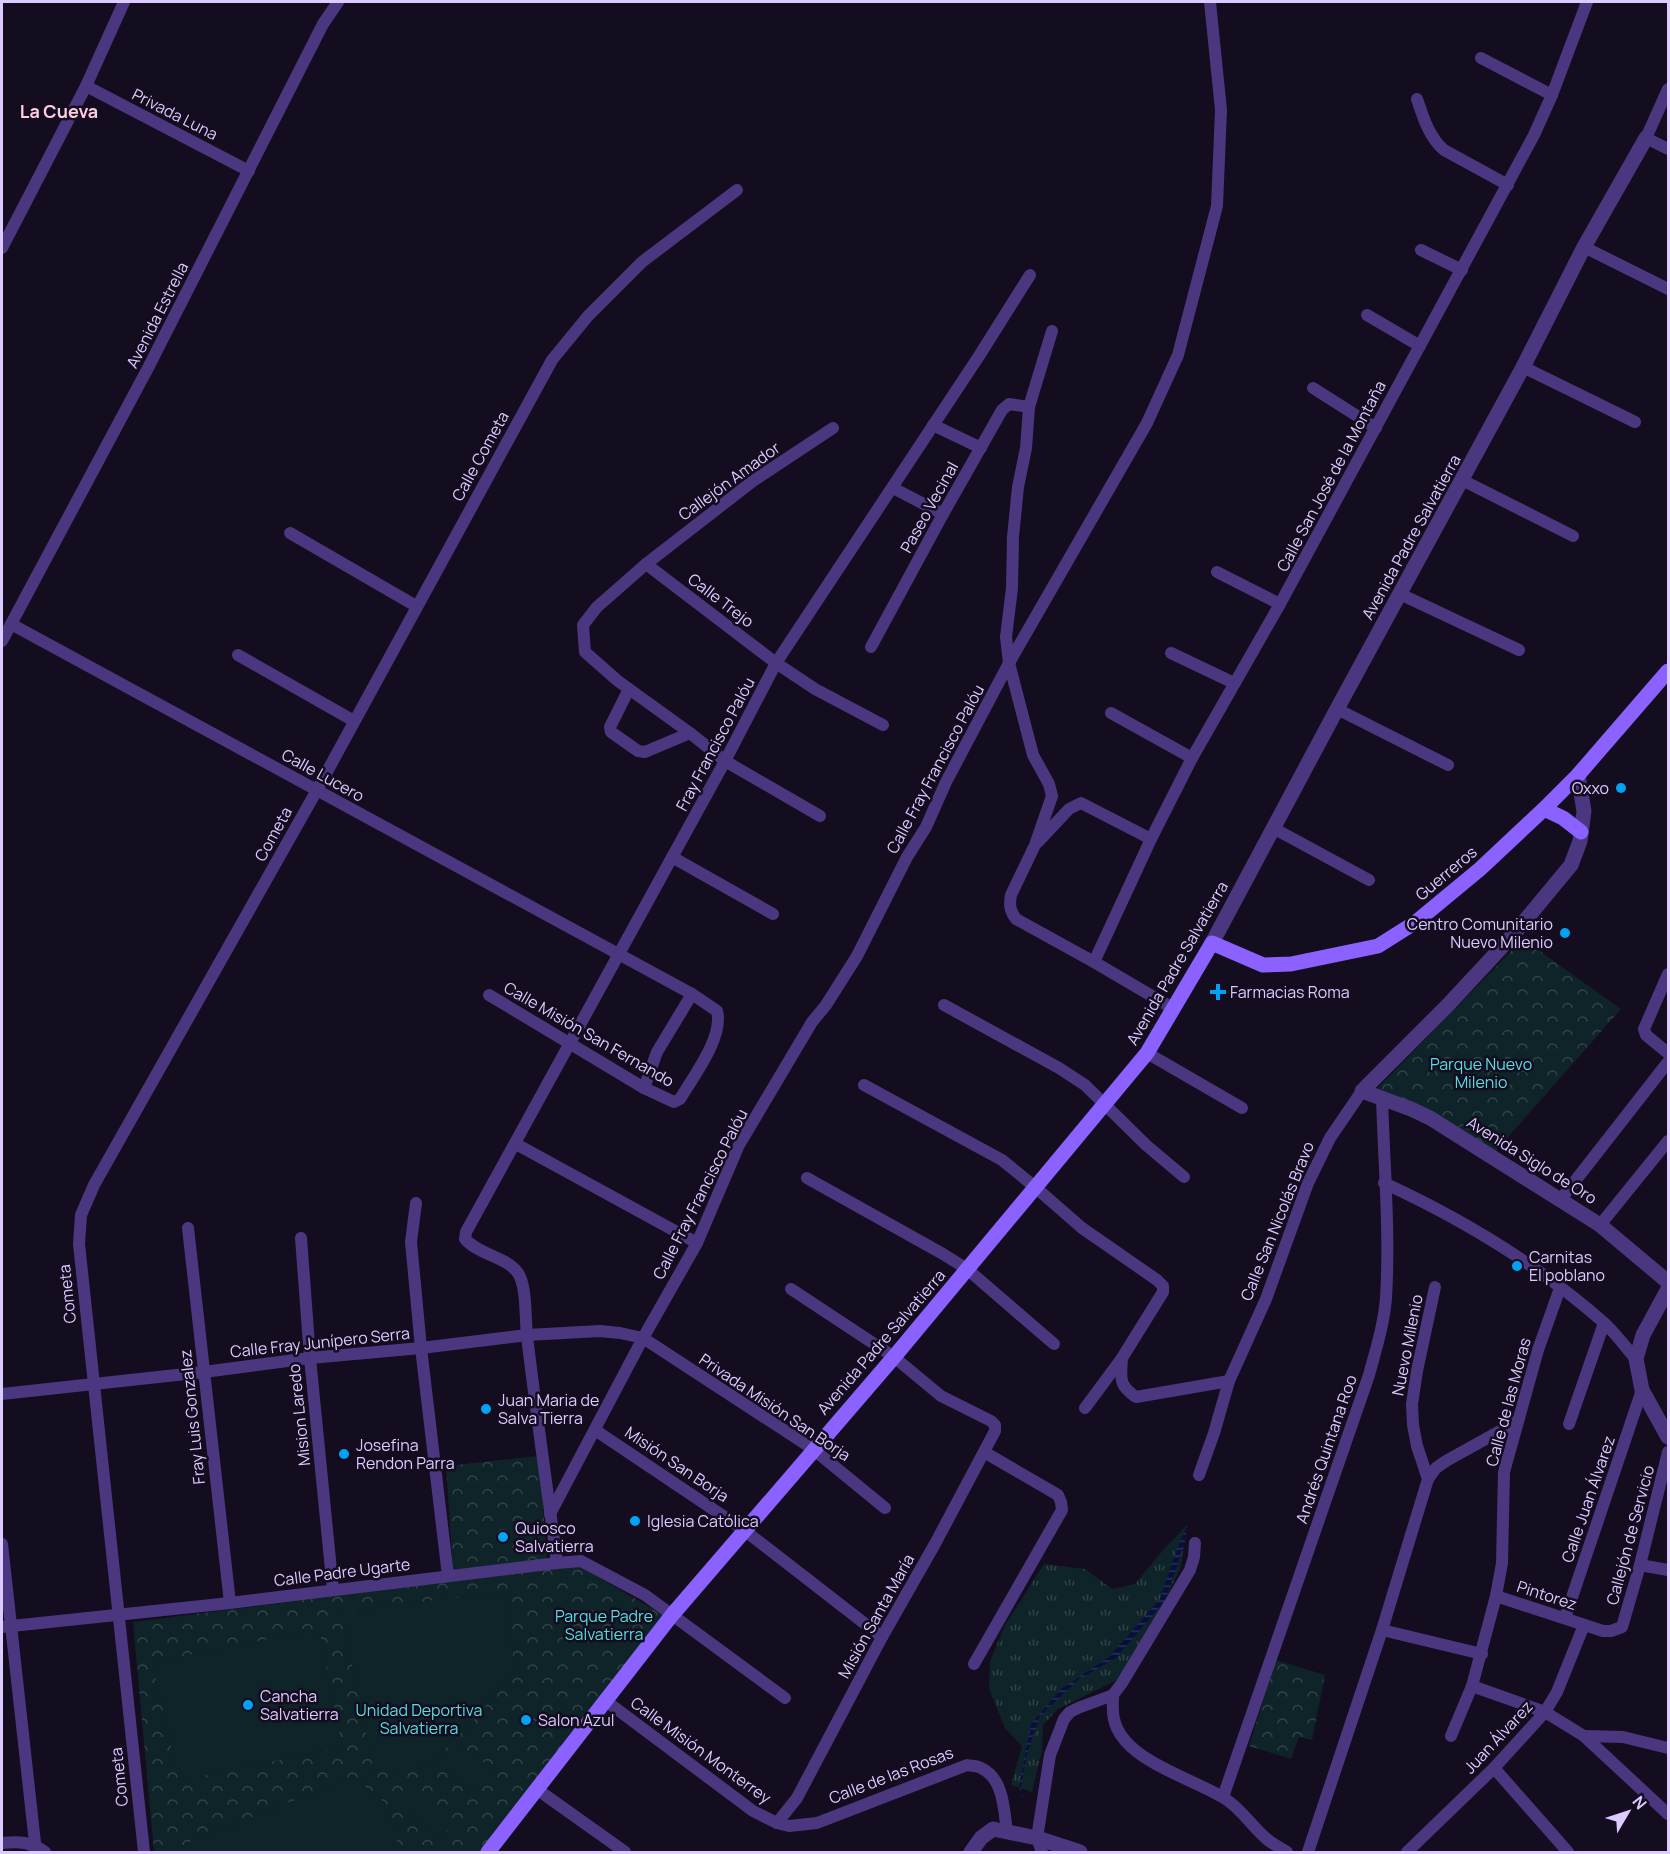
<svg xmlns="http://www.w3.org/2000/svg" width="1670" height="1854" viewBox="0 0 1670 1854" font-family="Manrope,sans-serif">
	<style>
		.grass { fill: url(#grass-tufts) }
		.forest { fill: url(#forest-crowns) }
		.pitch { fill: #0f2429 }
		.water { fill: url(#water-rules) }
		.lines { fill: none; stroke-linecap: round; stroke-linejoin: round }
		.minor { stroke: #4b377f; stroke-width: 12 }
		.tertiary { stroke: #4b377f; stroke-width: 15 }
		.secondary { stroke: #8b61ff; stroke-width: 15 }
		.poi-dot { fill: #00a2f5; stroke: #140c1f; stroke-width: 2 }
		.labels { text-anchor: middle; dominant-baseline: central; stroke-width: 5; stroke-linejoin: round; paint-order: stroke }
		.street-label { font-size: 16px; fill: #ddcaff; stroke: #140c1f }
		.poi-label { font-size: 16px; fill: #ddcaff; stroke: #140c1f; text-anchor: start }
		.park-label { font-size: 16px; fill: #56dfde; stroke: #140c1f }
		.neighbourhood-label { font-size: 18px; font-weight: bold; fill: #ffcce0; stroke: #140c1f }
	</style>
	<defs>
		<pattern id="grass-tufts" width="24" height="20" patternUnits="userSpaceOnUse" patternTransform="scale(1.5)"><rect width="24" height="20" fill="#0f2429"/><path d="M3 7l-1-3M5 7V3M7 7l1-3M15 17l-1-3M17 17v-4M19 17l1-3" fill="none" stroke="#324249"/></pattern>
		<pattern id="forest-crowns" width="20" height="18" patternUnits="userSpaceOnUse" patternTransform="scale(1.5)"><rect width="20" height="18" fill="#0f2429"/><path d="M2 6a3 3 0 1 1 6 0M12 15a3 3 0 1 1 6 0" fill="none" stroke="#324249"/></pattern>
		<pattern id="water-rules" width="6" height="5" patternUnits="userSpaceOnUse" patternTransform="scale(1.5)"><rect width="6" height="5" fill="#080f3c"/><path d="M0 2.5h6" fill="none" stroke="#2c3159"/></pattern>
	</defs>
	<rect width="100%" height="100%" fill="#140c1f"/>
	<!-- grass -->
	<polygon class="grass" points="1187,1525 1181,1567 1155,1621 1125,1676 1058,1709 1043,1725 1042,1751 1032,1792 1011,1785 1022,1746 1005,1728 989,1689 990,1661 1005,1625 1044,1564 1085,1569 1112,1589 1135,1584 1164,1549"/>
	<!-- forest -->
	<g class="forest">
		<polygon points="1523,939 1621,1009 1494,1153 1370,1096"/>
		<polygon points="539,1456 547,1559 453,1570 446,1466"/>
		<polygon points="577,1565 667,1617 483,1852 154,1852 133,1622"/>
		<polygon points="1276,1660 1325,1675 1312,1740 1299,1737 1291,1759 1249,1746"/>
	</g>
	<!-- pitch -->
	<g class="pitch">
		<polygon points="508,1591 514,1669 477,1717 448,1745 432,1767 374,1773 341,1612"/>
		<polygon points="319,1629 342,1747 179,1781 152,1662"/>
		<polygon points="457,1743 496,1771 478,1794 439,1766"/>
		<polygon points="353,1777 382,1800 395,1830 399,1852 191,1852 184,1844"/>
		<polygon points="415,1790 455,1820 441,1839 401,1810"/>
	</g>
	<!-- water -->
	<polygon class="water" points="1187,1525 1184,1545 1165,1601 1116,1658 1079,1679 1040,1716 1027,1754 1021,1787 1023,1800 1019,1787 1031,1724 1061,1689 1109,1657 1160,1599 1177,1549"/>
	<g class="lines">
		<!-- minor -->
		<g class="minor">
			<polyline points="1481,58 1552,95"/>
			<polyline points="86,86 249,171"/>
			<polyline points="1668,89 1646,138 1668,149"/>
			<path d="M1417,99C1423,117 1429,137 1444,150L1508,185"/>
			<polyline points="1584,247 1668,289"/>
			<polyline points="2,248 86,86 124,2"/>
			<polyline points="1421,250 1462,270"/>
			<polyline points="1367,315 1420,346"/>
			<path d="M1052,331L1029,407L1026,448L1018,487L1013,537L1012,588L1006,637L1009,663L1033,755L1049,784L1052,796L1035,845L1011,895C1009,905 1010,911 1016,919L1094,962L1174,1009"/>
			<polyline points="1523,367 1635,422"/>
			<polyline points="1313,388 1376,428"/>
			<polyline points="933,425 981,448"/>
			<polyline points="1462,480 1573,536"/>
			<polyline points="893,488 943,514"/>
			<polyline points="290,533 416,606"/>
			<polyline points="646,564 776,663 815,689 883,725"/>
			<polyline points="1217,572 1280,604"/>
			<polyline points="1400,594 1519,650"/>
			<path d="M11,624L692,994L717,1011C724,1037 693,1077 680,1099L674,1102L644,1088L489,995"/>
			<polyline points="2,641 148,368 323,24 338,2"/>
			<polyline points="871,647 943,514 1002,410 1009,404 1029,407"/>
			<polyline points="1171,653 1234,683"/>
			<polyline points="238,655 354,721"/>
			<polyline points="629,689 610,727 611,732 638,751 645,752 690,733"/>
			<polyline points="1337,709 1448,765"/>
			<polyline points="1111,713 1192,758"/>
			<polyline points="820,816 725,761 690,733 618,681 585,652 583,625 597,607 646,564 753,481 833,428"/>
			<polyline points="1273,828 1369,880"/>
			<polyline points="1038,842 1069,809 1081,803 1151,839"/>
			<polyline points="672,857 773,914"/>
			<polyline points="1094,962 1151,839 1192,758 1280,604 1534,135 1552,95 1587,2"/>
			<polyline points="1668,974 1644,1029 1646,1035 1668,1053"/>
			<polyline points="944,1005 1059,1068 1085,1085 1146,1145 1184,1177"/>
			<polyline points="1147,1053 1242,1108"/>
			<polyline points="864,1085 1002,1160 1035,1187 1082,1228 1157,1280 1163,1286 1163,1292 1122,1358 1085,1408"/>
			<polyline points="644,1088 657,1052 692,994"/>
			<polyline points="516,1144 697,1243"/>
			<polyline points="807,1178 943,1254 967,1269 1054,1344"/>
			<path d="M1384,1183C1462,1219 1538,1265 1602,1321C1615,1332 1625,1347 1636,1359"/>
			<polyline points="1561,1199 1668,1062"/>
			<polyline points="416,1203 411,1242 421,1348 448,1576"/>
			<polyline points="1600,1225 1668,1141"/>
			<polyline points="188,1228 230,1603"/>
			<polyline points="301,1238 310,1358 333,1590"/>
			<path d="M1122,1358C1121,1378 1118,1385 1136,1397L1229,1381"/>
			<polyline points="2,1394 204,1372 310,1358 421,1348 527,1335 600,1331 620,1333 643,1338 813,1449 885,1508"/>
			<polyline points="1569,1424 1604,1323"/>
			<polyline points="595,1430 744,1530 882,1637"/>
			<polyline points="1199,1475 1214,1433 1229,1381 1266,1299 1308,1183 1330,1138 1362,1091"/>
			<polyline points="1428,1479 1417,1446 1413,1425 1412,1404 1417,1371 1435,1287"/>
			<polyline points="550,1514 643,1338 697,1243 739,1145 812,1022 826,1005 857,956 907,857 926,827 946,782 1009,663 1147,423 1178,355 1217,206 1221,110 1210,2"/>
			<polyline points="2,1544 36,1852"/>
			<path d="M557,1563C547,1487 536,1412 527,1336C525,1320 527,1286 518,1273C507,1257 479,1255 465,1239L466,1232L725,761L776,663L979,356L1030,275"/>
			<polyline points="1640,1565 1668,1570"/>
			<polyline points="1496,1596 1603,1631 1611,1631 1622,1627 1640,1565 1668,1452"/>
			<polyline points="1565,1618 1642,1390"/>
			<polyline points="2,1627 230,1603 557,1563 581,1561 645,1595 785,1698"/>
			<polyline points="1382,1630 1482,1654"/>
			<polyline points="974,1664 1062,1510 1061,1502 1058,1495 984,1452"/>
			<polyline points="1472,1686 1545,1712 1584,1736 1668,1814"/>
			<path d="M1113,1695C1113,1703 1112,1711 1114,1719C1122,1760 1192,1778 1224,1798C1242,1809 1252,1827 1268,1840C1274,1845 1281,1848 1287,1852"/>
			<polyline points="1113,1695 1122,1683 1190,1570 1194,1557 1195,1543"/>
			<path d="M606,1701L753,1811L777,1823L789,1826L817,1823L967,1765C971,1766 978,1766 981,1768C1004,1778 1004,1811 1007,1832"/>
			<polyline points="1451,1736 1472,1686 1496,1596 1502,1563 1504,1472 1538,1350 1560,1288"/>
			<polyline points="1584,1736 1623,1737 1668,1748"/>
			<polyline points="1494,1768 1568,1852"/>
			<polyline points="538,1790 625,1852"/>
			<path d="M1223,1797L1369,1375C1376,1349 1384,1324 1386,1298C1390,1232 1384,1164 1382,1098"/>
			<polyline points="777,1823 797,1798 882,1637 936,1542 995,1431 995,1425 991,1421 941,1396 894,1357 791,1289"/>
			<path d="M2,1843C19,1841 31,1842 45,1852"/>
			<polyline points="144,1852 79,1244 81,1215 94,1185 317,790 552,360 588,316 642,262 737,190"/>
			<polyline points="1042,1852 1037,1838 1050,1755 1064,1719 1070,1712 1078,1708 1113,1695"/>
			<polyline points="1308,1852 1382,1630 1428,1479 1436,1468 1446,1461 1518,1421"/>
			<polyline points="1407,1852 1494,1768 1545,1712 1557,1692 1584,1625"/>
		</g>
		<!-- tertiary -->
		<g class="tertiary">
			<polyline points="1578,775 1584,811 1580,841 1571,865 1513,935 1447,1006 1362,1091 1411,1109 1430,1118 1600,1225 1668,1282"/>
			<polyline points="1212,943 1337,709 1523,367 1584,247 1646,138"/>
			<polyline points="1668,1289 1643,1335 1636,1359 1642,1390 1668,1437"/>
			<polyline points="971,1852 981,1838 993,1829 1037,1838 1080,1852"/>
		</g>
		<!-- secondary -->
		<g class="secondary">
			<polyline points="1544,809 1563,818 1581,832"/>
			<polyline points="488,1852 672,1615 894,1357 1147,1053 1212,943 1263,965 1291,964 1378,946 1416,922 1480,869 1544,809 1578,775 1668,671"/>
		</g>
	</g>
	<!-- markers -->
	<g class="poi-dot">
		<circle cx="1621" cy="788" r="6"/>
		<circle cx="1565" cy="933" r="6"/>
		<path d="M1215 983h6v6h6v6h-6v6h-6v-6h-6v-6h6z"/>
		<circle cx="1517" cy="1266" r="6"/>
		<circle cx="486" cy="1409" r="6"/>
		<circle cx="344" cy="1454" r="6"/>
		<circle cx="635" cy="1521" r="6"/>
		<circle cx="503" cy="1537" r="6"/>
		<circle cx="248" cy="1705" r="6"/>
		<circle cx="526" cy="1720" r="6"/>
	</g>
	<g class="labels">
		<!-- street labels -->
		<g class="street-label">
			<text transform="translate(175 114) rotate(27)">Privada Luna</text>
			<text transform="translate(157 315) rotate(-63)">Avenida Estrella</text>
			<text transform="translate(480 456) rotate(-61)">Calle Cometa</text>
			<text transform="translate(1331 476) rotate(-62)">Calle San José de la Montaña</text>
			<text transform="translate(729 481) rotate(-36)">Callejón Amador</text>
			<text transform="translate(929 507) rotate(-61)">Paseo Vecinal</text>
			<text transform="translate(1411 537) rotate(-61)">Avenida Padre Salvatierra</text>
			<text transform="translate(721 600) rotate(37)">Calle Trejo</text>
			<text transform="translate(715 744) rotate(-62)">Fray Francisco Palóu</text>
			<text transform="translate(935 769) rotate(-62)">Calle Fray Francisco Palóu</text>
			<text transform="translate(323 775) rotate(29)">Calle Lucero</text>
			<text transform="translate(273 834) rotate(-61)">Cometa</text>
			<text transform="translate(1446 873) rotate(-40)">Guerreros</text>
			<text transform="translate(1177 963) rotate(-60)">Avenida Padre Salvatierra</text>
			<text transform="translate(589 1034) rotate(30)">Calle Misión San Fernando</text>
			<text transform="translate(1532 1160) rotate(32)">Avenida Siglo de Oro</text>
			<text transform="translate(700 1194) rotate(-63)">Calle Fray Francisco Palóu</text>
			<text transform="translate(1277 1221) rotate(-68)">Calle San Nicolás Bravo</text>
			<text transform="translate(67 1294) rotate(-96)">Cometa</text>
			<text transform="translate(320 1342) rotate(-6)">Calle Fray Junípero Serra</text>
			<text transform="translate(881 1342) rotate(-49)">Avenida Padre Salvatierra</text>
			<text transform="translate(1407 1345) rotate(-79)">Nuevo Milenio</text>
			<text transform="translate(1508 1402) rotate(-75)">Calle de las Moras</text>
			<text transform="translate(775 1407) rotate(34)">Privada Misión San Borja</text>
			<text transform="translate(299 1415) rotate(-96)">Mision Laredo</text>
			<text transform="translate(192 1417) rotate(-96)">Fray Luis Gonzalez</text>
			<text transform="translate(1326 1449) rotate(-71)">Andrés Quintana Roo</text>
			<text transform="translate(677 1464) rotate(34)">Misión San Borja</text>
			<text transform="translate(1588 1499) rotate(-71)">Calle Juan Álvarez</text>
			<text transform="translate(1630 1535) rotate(-75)">Callejón de Servicio</text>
			<text transform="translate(342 1572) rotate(-7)">Calle Padre Ugarte</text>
			<text transform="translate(1547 1595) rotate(18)">Pintorez</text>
			<text transform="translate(876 1616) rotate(-61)">Misión Santa María</text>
			<text transform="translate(1498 1737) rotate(-47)">Juan Álvarez</text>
			<text transform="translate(701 1750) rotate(36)">Calle Misión Monterrey</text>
			<text transform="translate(891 1775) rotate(-21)">Calle de las Rosas</text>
			<text transform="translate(119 1777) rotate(-96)">Cometa</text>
		</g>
		<!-- poi labels -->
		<g class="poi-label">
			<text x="1609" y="788" text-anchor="end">Oxxo</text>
			<text x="1553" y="924" text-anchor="end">Centro Comunitario<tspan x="1553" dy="18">Nuevo Milenio</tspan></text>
			<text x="1230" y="992">Farmacias Roma</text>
			<text x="1529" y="1257">Carnitas<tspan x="1529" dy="18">El poblano</tspan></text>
			<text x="498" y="1400">Juan Maria de<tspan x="498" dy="18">Salva Tierra</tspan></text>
			<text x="356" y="1445">Josefina<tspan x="356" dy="18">Rendon Parra</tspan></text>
			<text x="647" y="1521">Iglesia Católica</text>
			<text x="515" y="1528">Quiosco<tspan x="515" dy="18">Salvatierra</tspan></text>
			<text x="260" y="1696">Cancha<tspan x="260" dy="18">Salvatierra</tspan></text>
			<text x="538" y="1720">Salon Azul</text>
		</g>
		<!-- park labels -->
		<g class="park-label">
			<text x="1481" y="1064">Parque Nuevo<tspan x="1481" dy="18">Milenio</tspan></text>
			<text x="604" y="1616">Parque Padre<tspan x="604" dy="18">Salvatierra</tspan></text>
			<text x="419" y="1710">Unidad Deportiva<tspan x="419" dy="18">Salvatierra</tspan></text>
		</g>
		<!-- neighbourhood labels -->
		<g class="neighbourhood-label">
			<text x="59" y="111">La Cueva</text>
		</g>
	</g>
	<!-- border -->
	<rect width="1670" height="1854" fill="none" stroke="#ddcaff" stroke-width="6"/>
	<!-- north arrow -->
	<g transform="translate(1628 1812) rotate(51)" stroke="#140c1f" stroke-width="4.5" paint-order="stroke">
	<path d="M0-4.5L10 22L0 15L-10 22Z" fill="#ddcaff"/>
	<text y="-9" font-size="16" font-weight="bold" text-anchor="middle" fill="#ddcaff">N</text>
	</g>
</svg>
